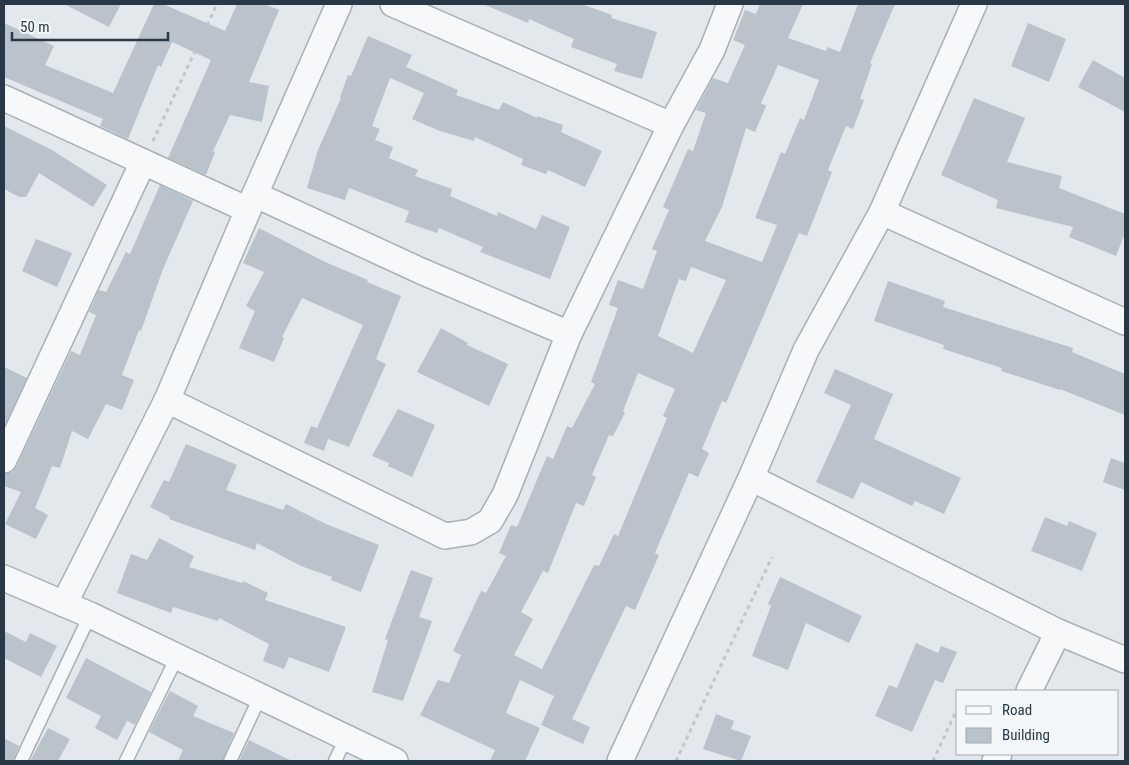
<svg xmlns="http://www.w3.org/2000/svg" width="1129" height="765" viewBox="0 0 1129 765" font-family="'Roboto Condensed',sans-serif">
	<style>
		.building { fill: #bac2cb; fill-rule: evenodd }
		.lines { fill: none; stroke-linecap: round; stroke-linejoin: round }
		.service-casing { stroke: #a7b0b7; stroke-width: 15 }
		.minor-casing { stroke: #a7b0b7; stroke-width: 28 }
		.path { stroke: #c1c6cb; stroke-width: 3; stroke-dasharray: 4 4; stroke-linecap: butt }
		.service { stroke: #f7f8fa; stroke-width: 12 }
		.minor { stroke: #f7f8fa; stroke-width: 25 }
	</style>
	<rect width="100%" height="100%" fill="#e3e8ec"/>
	<!-- building -->
	<g class="building">
		<polygon points="64,4 121,4 109,27"/>
		<polygon points="154,4 163,4 225,31 237,4 264,4 279,10 249,82 269,86 262,122 230,115 213,151 215,152 206,175 168,158 211,60 172,42 161,67 158,65 128,139 100,126 103,119 4,77 4,23 54,46 45,65 113,93"/>
		<polygon points="483,4 581,4 612,15 611,18 657,32 642,79 614,71 617,64 571,47 574,39 529,19 528,23"/>
		<path d="M760,4H803L788,38L826,51L827,47L840,52L858,4H895L870,63L872,64L860,99L864,100L853,129L846,126L828,170L832,172L807,236L799,233L726,403L722,401L702,449L709,453L698,477L689,473L655,553L659,555L635,610L626,606L572,719L590,727L583,744L541,725L554,696L520,680L506,713L540,728L525,761H490L495,750L420,715L438,680L449,683L461,655L453,651L481,591L486,593L506,556L499,553L511,525L517,527L547,456L553,459L567,426L572,428L595,384L591,382L618,308L609,305L618,280L643,289L657,251L652,249L669,210L663,207L688,149L693,151L706,113L696,110L713,78L728,83L745,45L733,40L745,10L756,14ZM778,65L819,80L804,120L800,118L785,154L781,152L755,218L777,225L762,262L705,241L722,207L746,128L755,132L766,106L761,103ZM691,267L726,280L693,353L658,336L679,279L686,281ZM638,373L675,389L663,416L667,418L618,536L614,534L599,566L594,565L542,669L514,655L533,619L521,612L543,571L548,573L576,503L584,506L596,477L592,475L609,435L613,436L625,413L623,411Z"/>
		<polygon points="1028,23 1066,39 1049,82 1011,66"/>
		<polygon points="368,36 412,55 406,67 458,90 456,95 499,110 503,102 537,118 537,116 563,125 561,132 602,151 585,187 548,170 546,174 521,165 523,159 475,137 474,141 440,131 412,119 424,93 390,78 372,126 380,129 375,140 393,147 389,158 418,170 415,176 452,189 450,196 497,216 498,212 536,229 542,215 570,227 550,279 480,252 483,247 439,228 437,233 405,222 409,211 349,188 345,200 307,188 318,150 341,98 340,97 348,75 351,76"/>
		<polygon points="1093,60 1125,78 1125,112 1078,87"/>
		<polygon points="974,98 1025,118 1007,162 1062,176 1059,188 1125,214 1125,233 1116,256 1069,237 1073,227 996,208 998,200 941,175"/>
		<polygon points="4,126 52,150 107,185 93,207 39,173 26,197 19,197 4,189"/>
		<polygon points="160,185 193,201 163,269 141,331 139,330 122,375 134,380 122,410 106,404 88,439 72,431 60,468 52,466 35,508 48,515 36,539 5,524 21,492 4,486 4,474 12,472 17,466 71,351 80,355 96,315 89,312 99,290 106,292 126,252 130,254"/>
		<polygon points="259,228 325,262 368,280 367,282 401,296 376,359 386,364 349,447 328,439 324,451 304,443 311,426 317,428 363,325 302,298 282,337 284,338 274,362 239,348 255,311 246,306 264,272 243,263"/>
		<polygon points="36,239 72,253 57,287 22,271"/>
		<polygon points="888,281 945,301 943,307 1073,348 1072,352 1125,374 1125,415 1060,389 1060,390 1001,371 1002,368 943,349 944,345 874,321"/>
		<polygon points="441,328 468,343 467,345 508,364 489,406 417,372"/>
		<polygon points="4,367 27,378 4,427"/>
		<polygon points="835,369 893,394 874,439 961,478 944,514 915,501 912,506 861,482 853,499 816,482 851,405 824,393"/>
		<polygon points="398,409 435,425 412,477 388,466 389,463 372,456"/>
		<polygon points="186,444 237,465 226,490 283,510 286,504 326,524 379,545 361,592 331,580 332,577 301,566 257,543 255,550 169,519 170,517 150,507 164,480 169,482"/>
		<polygon points="1111,458 1125,463 1125,490 1103,482"/>
		<polygon points="1045,517 1067,526 1069,521 1097,533 1082,571 1031,551"/>
		<polygon points="159,538 194,556 189,567 242,583 243,581 268,593 265,600 346,627 329,672 289,657 284,669 263,661 269,644 219,618 218,621 173,607 171,613 117,593 131,554 147,560"/>
		<polygon points="411,570 433,578 419,617 432,621 403,701 372,692 388,640 385,639"/>
		<polygon points="780,577 862,616 849,643 806,623 788,670 752,656 771,606 768,604"/>
		<polygon points="4,631 26,642 30,633 57,646 41,677 4,658"/>
		<polygon points="916,643 938,653 941,646 957,652 943,683 935,680 912,732 875,716 889,685 897,688"/>
		<polygon points="86,658 151,692 135,725 127,721 117,740 95,728 101,716 66,698"/>
		<polygon points="170,691 198,706 193,716 234,733 222,761 178,761 183,750 149,732"/>
		<polygon points="716,714 734,721 731,729 751,736 741,761 703,749"/>
		<polygon points="48,728 70,739 58,761 30,761"/>
		<polygon points="4,738 19,746 13,761 4,761"/>
		<polygon points="249,740 292,761 239,761"/>
	</g>
	<g class="lines">
		<!-- service casing -->
		<g class="service-casing">
			<g id="service">
				<polyline points="21,761 90,615"/>
				<polyline points="126,761 177,657"/>
				<polyline points="230,761 260,697"/>
				<polyline points="335,761 346,738"/>
			</g>
		</g>
		<!-- minor casing -->
		<g class="minor-casing">
			<g id="minor">
				<polyline points="393,4 671,125"/>
				<polyline points="4,98 248,210"/>
				<polyline points="256,195 421,271 569,334"/>
				<polyline points="882,212 1125,322"/>
				<polyline points="167,400 445,536 471,532 490,521 505,495 569,334 671,125 712,50 730,4"/>
				<polyline points="4,460 143,162"/>
				<polyline points="751,478 1058,632 1125,660"/>
				<polyline points="4,578 90,615 395,761"/>
				<polyline points="64,604 167,400 248,210 339,4"/>
				<polyline points="1029,691 1058,632"/>
				<polyline points="620,761 751,478 806,350 882,212 974,4"/>
				<polyline points="995,761 999,754"/>
			</g>
		</g>
		<!-- path -->
		<g class="path">
			<polyline points="153,141 217,4"/>
			<polyline points="676,761 772,557"/>
			<polyline points="933,761 958,707"/>
		</g>
		<!-- service -->
		<use href="#service" class="service"/>
		<!-- minor -->
		<use href="#minor" class="minor"/>
	</g>
	<!-- border -->
	<rect width="1129" height="765" fill="none" stroke="#293847" stroke-width="10"/>
	<!-- legend -->
	<rect x="956" y="690" width="162" height="65" fill="#f3f7f9" stroke="#a2abb2"/>
	<rect x="966" y="706" width="25" height="8" fill="#f7f8fa" stroke="#a2abb2"/>
	<text x="1002" y="715" font-size="15" fill="#293847">Road</text>
	<rect x="966" y="728" width="25" height="15" fill="#bac2cb" stroke="#a2abb2"/>
	<text x="1002" y="740" font-size="15" fill="#293847">Building</text>
	<!-- scale -->
	<path d="M12 32v8h156v-8" fill="none" stroke="#293847" stroke-width="2.5"/>
	<text x="20" y="32" font-size="15" fill="#293847" stroke="#f3f7f9" stroke-width="4" paint-order="stroke">50 m</text>
</svg>
